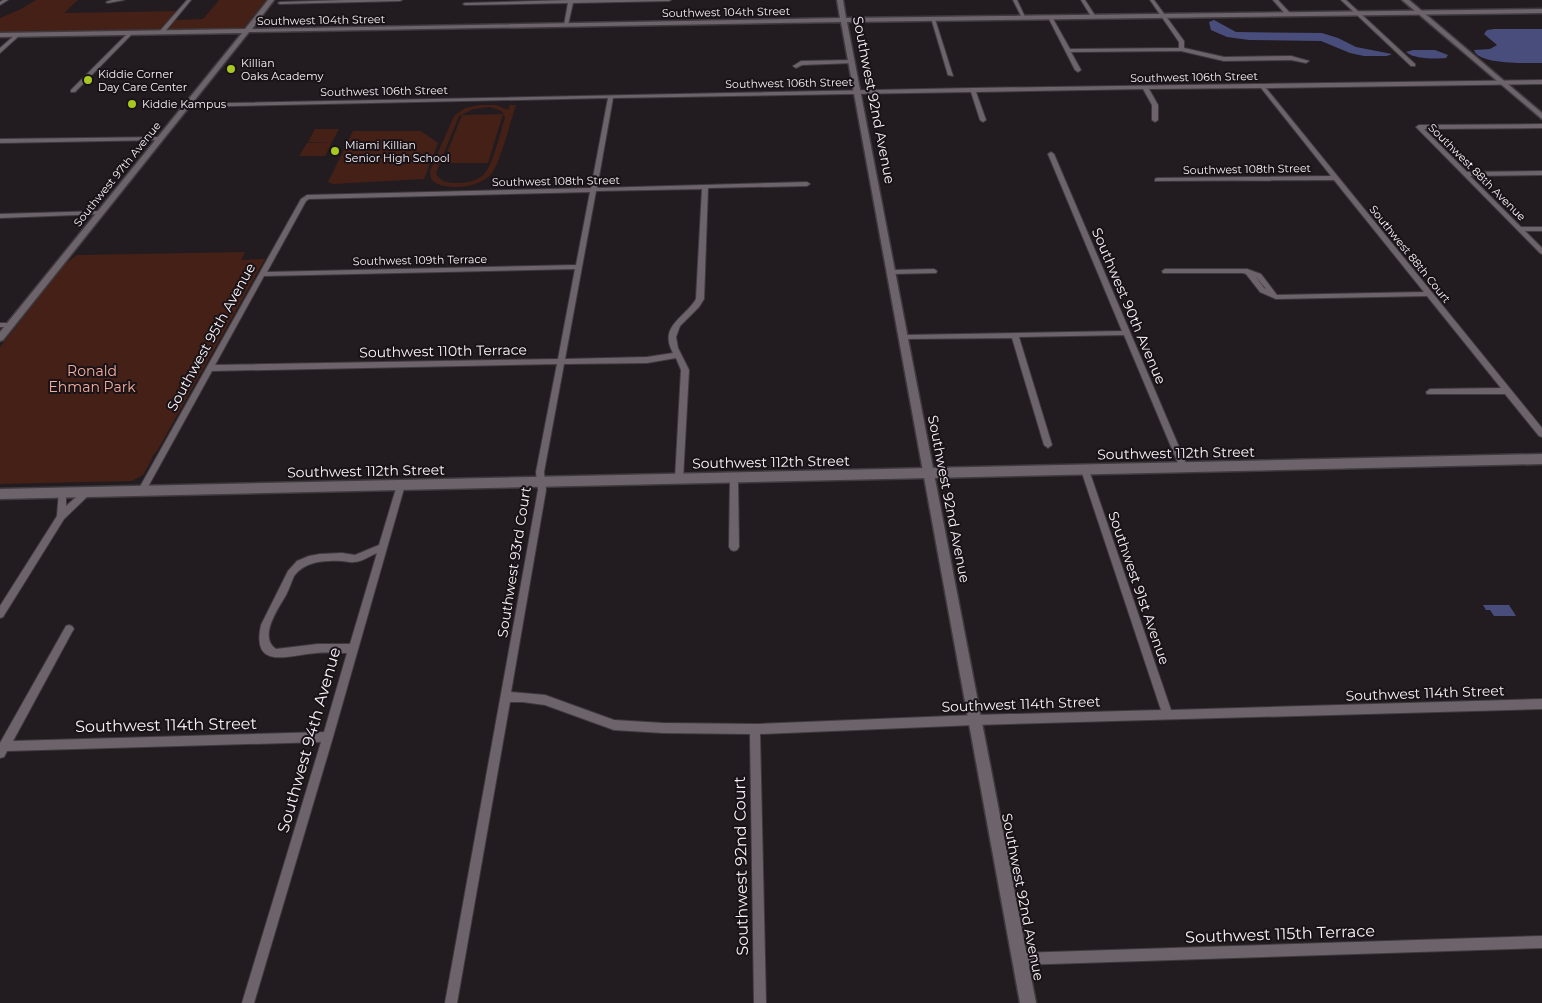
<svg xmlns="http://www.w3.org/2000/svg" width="1542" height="1003" viewBox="0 0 1542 1003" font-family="Montserrat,sans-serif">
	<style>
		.green { fill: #442017; fill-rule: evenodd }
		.water { fill: #484d7c }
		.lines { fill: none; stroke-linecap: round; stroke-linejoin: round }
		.minor-casing { stroke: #3f3a3e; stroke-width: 2 }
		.tertiary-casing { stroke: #3f3a3e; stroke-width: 3 }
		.secondary-casing { stroke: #3f3a3e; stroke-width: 3 }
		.minor { fill: #6c646a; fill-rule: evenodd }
		.tertiary { fill: #6c646a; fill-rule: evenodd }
		.secondary { fill: #6c646a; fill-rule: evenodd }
		.poi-dot { fill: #a7c820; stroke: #191217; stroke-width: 2 }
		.labels { text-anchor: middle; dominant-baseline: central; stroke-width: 4; stroke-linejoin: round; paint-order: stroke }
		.far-street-label { font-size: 11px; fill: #f8f3f7; stroke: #191217 }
		.far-poi-label { font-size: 11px; fill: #f8f3f7; stroke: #191217; text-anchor: start }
		.street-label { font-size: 14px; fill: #f8f3f7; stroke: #191217 }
		.park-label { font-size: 14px; fill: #f5af9e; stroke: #191217 }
		.near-street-label { font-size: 16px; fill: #f8f3f7; stroke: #191217 }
	</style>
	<rect width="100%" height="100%" fill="#221c20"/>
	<!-- green -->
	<g class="green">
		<polygon points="36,0 78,0 64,13 181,11 175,20 203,19 219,0 266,0 242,30 0,32 0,18 21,9"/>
		<path d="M480,105H496L508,110L510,105H516C511,120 500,163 492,173C484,183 469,187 457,187C448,187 437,186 431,179L430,171L454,116L465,108ZM490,107L502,111L505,118C501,130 493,164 485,173C479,181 466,183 456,183C448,183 440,181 436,174L437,170L459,116L473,109Z"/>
		<polygon points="503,114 488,163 443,163 462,115"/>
		<polygon points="315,129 339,129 332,142 308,142"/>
		<polygon points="353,131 421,131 438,143 424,179 333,184 328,182"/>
		<polygon points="332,142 325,156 299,156 307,143"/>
		<polygon points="245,252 241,260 265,259 157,451 152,457 152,459 143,475 132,481 0,484 0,347 66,263 77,255"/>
	</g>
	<!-- water -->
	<g class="water">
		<polygon points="1214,20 1236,32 1322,33 1338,38 1356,47 1392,54 1387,56 1364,56 1350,53 1321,41 1249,40 1227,37 1211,30 1209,22"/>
		<path d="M1494,29H1542V63C1527,63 1478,65 1474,50L1490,49L1497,45L1484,34L1487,30Z"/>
		<path d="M1413,50H1435L1448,55L1446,58C1435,59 1414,59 1406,52Z"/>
		<polygon points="1483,605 1509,605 1516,616 1494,616 1490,610 1486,610"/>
	</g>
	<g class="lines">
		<!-- minor casing -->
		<g class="minor-casing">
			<g id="minor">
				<polygon points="3,0 8,0 0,5 0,2"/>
				<polygon points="112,0 124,0 108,3 106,2"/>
				<polygon points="187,0 191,0 163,34 159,34 159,32"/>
				<polygon points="344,0 402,0 400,1 280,4 278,3 280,2"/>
				<polygon points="569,0 671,0 669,1 573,3 568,25 566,26 564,25 568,3 465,5 463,4 465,3"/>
				<polygon points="1013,0 1017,0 1026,19 1022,18"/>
				<polygon points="1081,0 1085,0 1096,17 1096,18 1092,18"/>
				<polygon points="1150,0 1154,0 1184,41 1184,48 1224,57 1291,56 1309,61 1306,63 1291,60 1224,61 1181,51 1071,52 1081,70 1078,72 1075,70 1048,17 1050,16 1052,17 1070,49 1179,48 1179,42"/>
				<polygon points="1273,0 1278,0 1290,13 1290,15 1286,15"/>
				<polygon points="1341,0 1346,0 1415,64 1415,66 1411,66"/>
				<polygon points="931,18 935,19 953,76 948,75"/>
				<polygon points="129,32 133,33 75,92 71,92 71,90"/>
				<polygon points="16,34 20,35 0,53 0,48"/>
				<polygon points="851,60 854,62 853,63 802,65 796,68 793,66 801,61"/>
				<path d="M1542,80V84L1266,88L1542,428V437L1539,436L1505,394H1427L1426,392L1430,389L1501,388L1427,296L1276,299L1260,292L1246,274L1243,273H1163L1162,271L1165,269H1247L1261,274L1277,295L1424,292L1334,180L1155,181V179L1157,178L1331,176L1261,88L1149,89L1158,105V120L1155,122L1152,120V105L1143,89L976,92L986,120L983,122L980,120L971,92L613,98L597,188L807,182L810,184L807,186L708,188L704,299L699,307L680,326L676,337L678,348L689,370L683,479L682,481L679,482L675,479L681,370L676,358L647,363L564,364L544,472L546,490L511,692L545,695L614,720L663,723L755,724L975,715L1161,710L1081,470L1085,467L1089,470L1171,710L1542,699V709L975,725L760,734L766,1003H754L750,734L663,733L614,730L545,705L523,702H510L457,1003H445L538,490L536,472L557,364L212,371L144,494H138L137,492L301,199L307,195L591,188L608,98L187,107L184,105L185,104L973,88ZM702,189L696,299C685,318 658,326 673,353L647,357L565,359L596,191ZM590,192L576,265L267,272L306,201L309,199ZM575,269L558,359L215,365L264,276ZM1256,277L1257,278L1266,289L1264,288Z"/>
				<polygon points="1542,124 1542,128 1424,129 1467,172 1542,171 1542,175 1470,176 1521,227 1542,227 1542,231 1525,231 1542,248 1542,254 1540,253 1416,127 1419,125"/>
				<polygon points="163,137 164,138 161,140 0,143 0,139"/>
				<polygon points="1051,152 1054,154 1188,468 1187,470 1181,470 1180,468 1124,335 1019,337 1052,445 1048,448 1044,445 1012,338 904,339 900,337 904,335 1122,331 1048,154"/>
				<polygon points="100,211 103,213 102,214 0,218 0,214"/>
				<polygon points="934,269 937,271 936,273 891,274 888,272 891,270"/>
				<polygon points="0,323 11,323 15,325 11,327 0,327"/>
				<polygon points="734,475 738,478 739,547 737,550 734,551 731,550 729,547 730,478"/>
				<path d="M401,482L404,483L405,485L333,737L254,1003H242L321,742L7,751L4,757L0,758V743L66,626L69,625L72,626L74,629L72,632L13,741L324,732L347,653C337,653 326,652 316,653C289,655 251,671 261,625L288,571L297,561L309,556L320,554L342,553L355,555L379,545L397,485L398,483ZM377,553L350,644H318L276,649C258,637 278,609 286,595C289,589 291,583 294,576C305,561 325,560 342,561C346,561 350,563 354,562C362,562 369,556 377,553Z"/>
				<polygon points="87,489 90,490 91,492 90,494 64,519 3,617 0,618 0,606 57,516 59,491 65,491 66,493 66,506 84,490"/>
				<polygon points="1542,936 1542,948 1019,965 1015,963 1013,959 1015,955 1019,953"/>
			</g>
		</g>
		<!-- tertiary casing -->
		<g class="tertiary-casing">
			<polygon id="tertiary" points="268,0 274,0 252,29 840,18 837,0 843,0 846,18 1542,9 1542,13 847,22 1036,1003 1020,1003 841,22 249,32 3,340 0,341 0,332 242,33 0,37 0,33 245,29"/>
		</g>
		<!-- secondary casing -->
		<g class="secondary-casing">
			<g id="secondary">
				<polygon points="1402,0 1409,0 1542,113 1542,119"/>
				<polygon points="1542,454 1542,464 0,499 0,489"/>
			</g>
		</g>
		<!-- minor -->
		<use href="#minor" class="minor"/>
		<!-- tertiary -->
		<use href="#tertiary" class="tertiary"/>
		<!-- secondary -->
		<use href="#secondary" class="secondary"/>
	</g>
	<!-- markers -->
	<g class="poi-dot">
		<circle cx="231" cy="69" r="5"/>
		<circle cx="88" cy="80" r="5"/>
		<circle cx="132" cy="104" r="5"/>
		<circle cx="335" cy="151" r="5"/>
	</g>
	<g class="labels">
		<!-- far-street labels -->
		<g class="far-street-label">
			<text transform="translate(726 12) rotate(-1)">Southwest 104th Street</text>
			<text transform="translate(321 20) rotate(-1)">Southwest 104th Street</text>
			<text transform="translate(1194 77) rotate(-1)">Southwest 106th Street</text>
			<text transform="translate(789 83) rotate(-1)">Southwest 106th Street</text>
			<text transform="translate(384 91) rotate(-1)">Southwest 106th Street</text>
			<text transform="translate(1247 169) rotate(-1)">Southwest 108th Street</text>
			<text transform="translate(1477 172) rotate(45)">Southwest 88th Avenue</text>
			<text transform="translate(117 174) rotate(-51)">Southwest 97th Avenue</text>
			<text transform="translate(556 181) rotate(-1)">Southwest 108th Street</text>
			<text transform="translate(1410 254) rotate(51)">Southwest 88th Court</text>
			<text transform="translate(420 260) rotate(-1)">Southwest 109th Terrace</text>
		</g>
		<!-- far-poi labels -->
		<g class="far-poi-label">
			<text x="241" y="63">Killian<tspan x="241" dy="13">Oaks Academy</tspan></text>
			<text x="98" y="74">Kiddie Corner<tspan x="98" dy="13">Day Care Center</tspan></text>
			<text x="142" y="104">Kiddie Kampus</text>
			<text x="345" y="145">Miami Killian<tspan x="345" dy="13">Senior High School</tspan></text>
		</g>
		<!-- street labels -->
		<g class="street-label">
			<text transform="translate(874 100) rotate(79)">Southwest 92nd Avenue</text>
			<text transform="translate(1129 306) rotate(67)">Southwest 90th Avenue</text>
			<text transform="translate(211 337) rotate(-61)">Southwest 95th Avenue</text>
			<text transform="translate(443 351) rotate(-1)">Southwest 110th Terrace</text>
			<text transform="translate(1176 453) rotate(-1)">Southwest 112th Street</text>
			<text transform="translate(771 462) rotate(-1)">Southwest 112th Street</text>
			<text transform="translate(366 471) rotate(-1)">Southwest 112th Street</text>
			<text transform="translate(949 499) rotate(79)">Southwest 92nd Avenue</text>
			<text transform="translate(514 562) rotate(-81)">Southwest 93rd Court</text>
			<text transform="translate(1139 588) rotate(71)">Southwest 91st Avenue</text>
			<text transform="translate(1425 693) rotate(-2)">Southwest 114th Street</text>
			<text transform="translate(1021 704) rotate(-2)">Southwest 114th Street</text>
			<text transform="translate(1023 897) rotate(79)">Southwest 92nd Avenue</text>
		</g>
		<!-- park labels -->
		<g class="park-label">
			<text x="92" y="371">Ronald<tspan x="92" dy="16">Ehman Park</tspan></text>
		</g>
		<!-- near-street labels -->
		<g class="near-street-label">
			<text transform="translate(166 725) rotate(-1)">Southwest 114th Street</text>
			<text transform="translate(309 740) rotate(-74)">Southwest 94th Avenue</text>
			<text transform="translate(741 866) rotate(-91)">Southwest 92nd Court</text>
			<text transform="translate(1280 934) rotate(-2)">Southwest 115th Terrace</text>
		</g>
	</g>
</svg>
